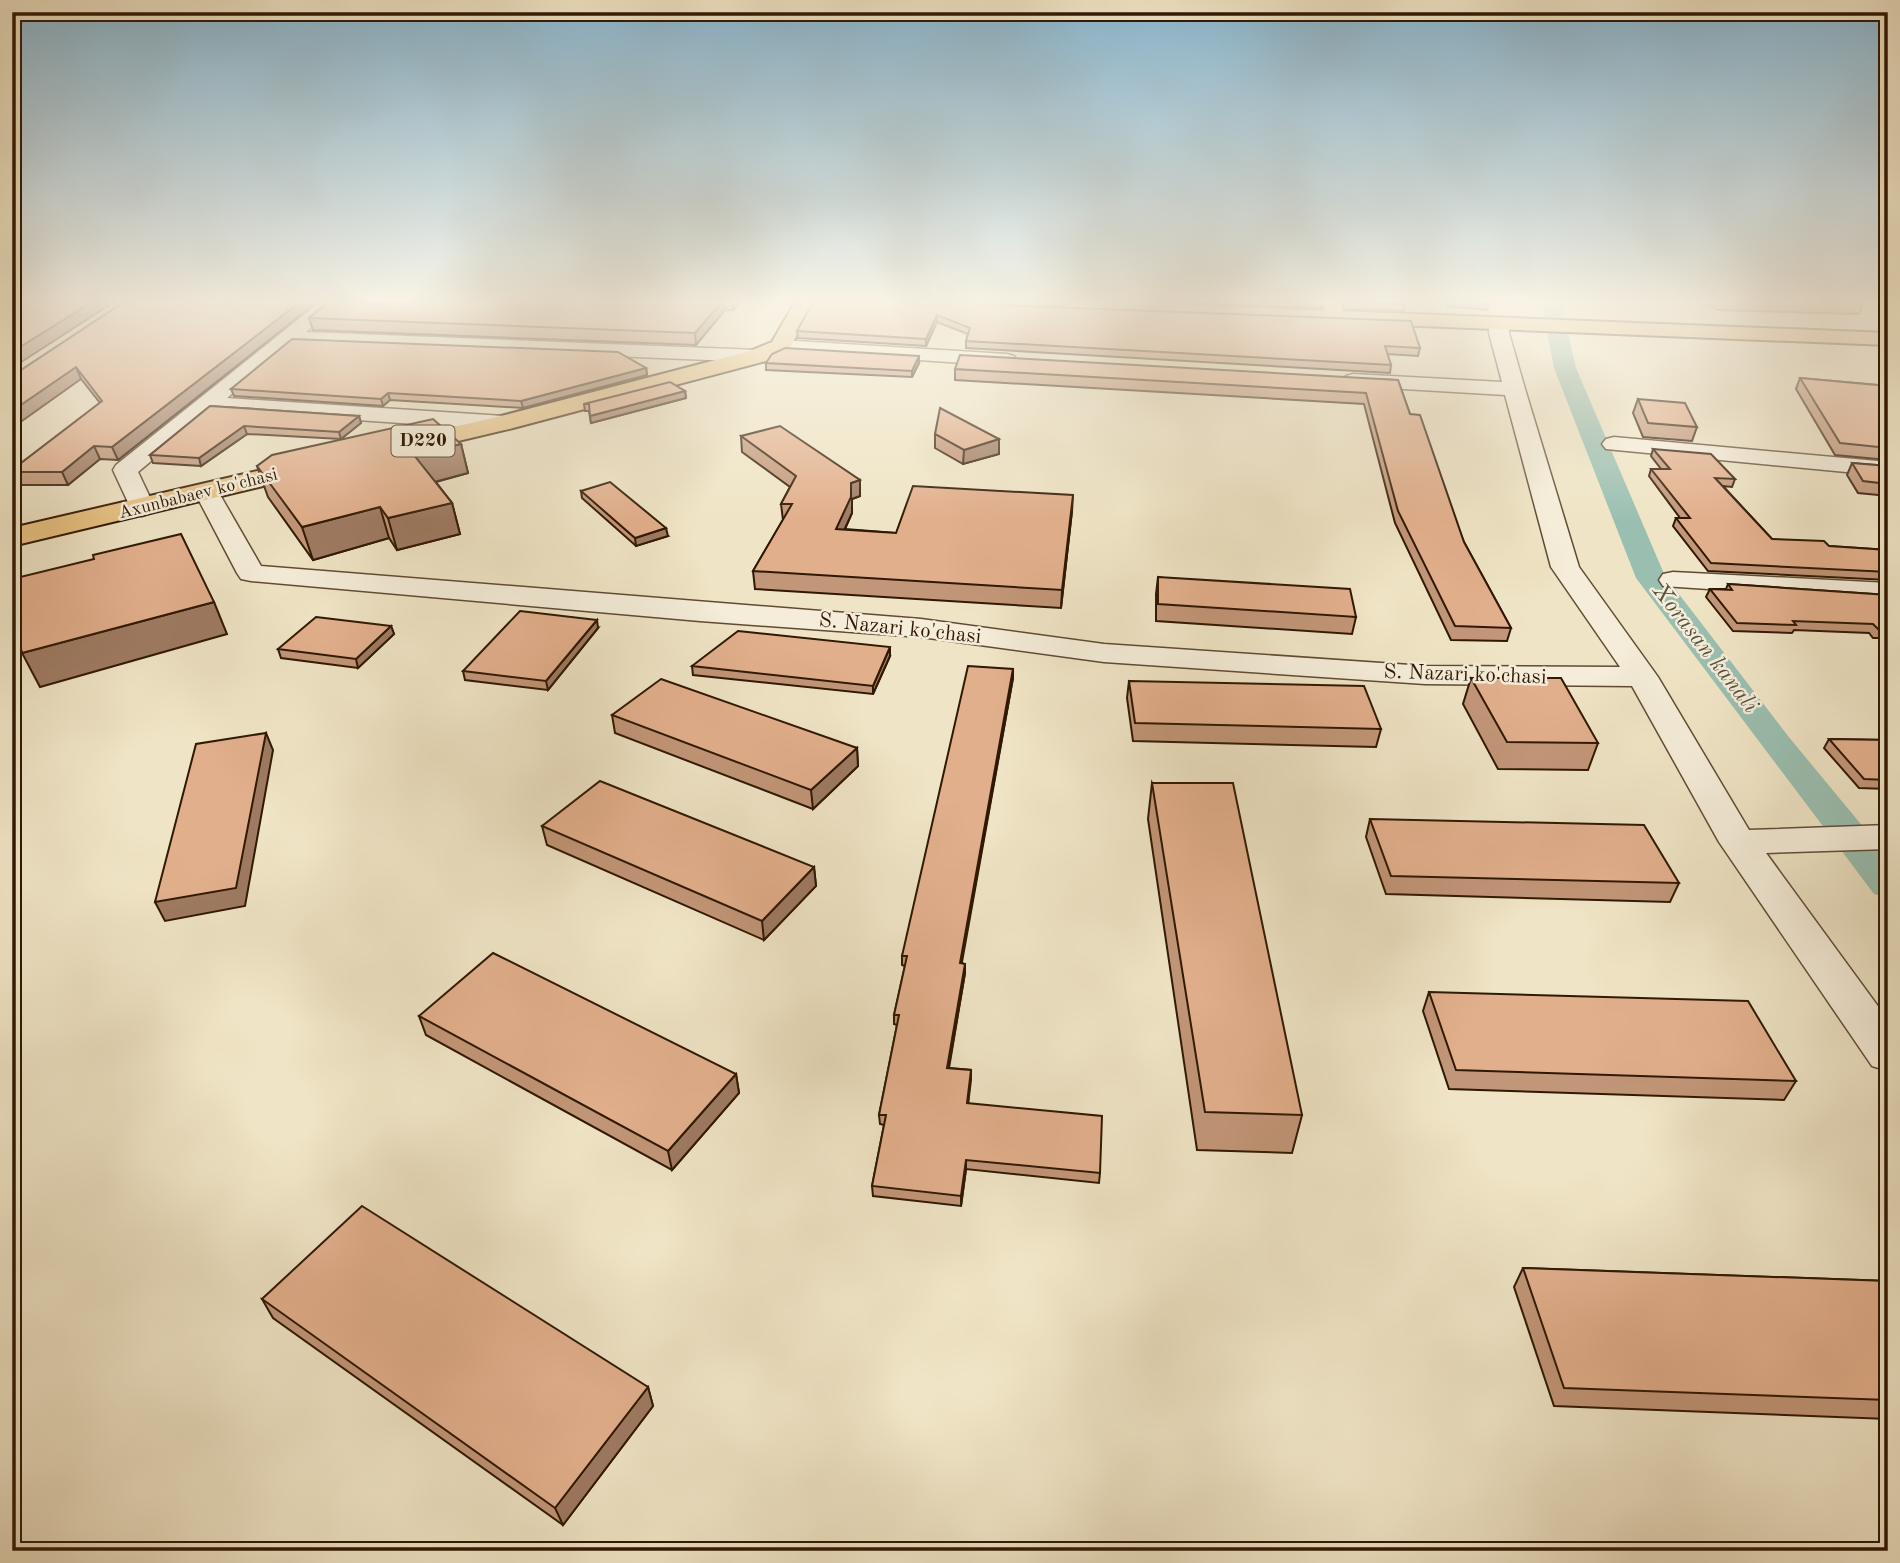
<svg xmlns="http://www.w3.org/2000/svg" width="1900" height="1563" viewBox="0 0 1900 1563" font-family="'Old Standard TT',serif">
	<style>
		.lines { fill: none; stroke-linecap: round; stroke-linejoin: round }
		.canal { fill: #9abfb1; fill-rule: evenodd }
		.minor-casing { stroke: #604b34; stroke-width: 3 }
		.primary-casing { stroke: #301803; stroke-width: 4 }
		.minor { fill: #f5edd9; fill-rule: evenodd }
		.primary { fill: #e8c282; fill-rule: evenodd }
		.wall { fill: #c29678; stroke: #301803; stroke-width: 2 }
		.shaded-wall { fill: #9e7a62; stroke: #301803; stroke-width: 2 }
		.building { fill: #e2af8c; stroke: #301803; stroke-width: 2 }
		.labels { text-anchor: middle; dominant-baseline: central; stroke-width: 5; stroke-linejoin: round; paint-order: stroke }
		.far-street-label { font-size: 18px; fill: #301803; stroke: #f5edd9 }
		.shield { fill: #f5edd9; stroke: #6b5843; stroke-width: 2 }
		.shield-label { font-size: 19px; font-weight: bold; fill: #301803 }
		.street-label { font-size: 21px; fill: #301803; stroke: #f5edd9 }
		.water-label { font-size: 23px; font-style: italic; fill: #555240; stroke: #f5edd9 }
	</style>
	<rect width="100%" height="100%" fill="#efe4c5"/>
	<filter id="stains"><feTurbulence type="fractalNoise" baseFrequency=".00286" numOctaves="4"/><feColorMatrix values="0 0 0 0 .2 0 0 0 0 .09 0 0 0 0 .02 0 0 0 .5 -.17"/></filter>
	<radialGradient id="worn" r=".72"><stop offset=".6" stop-color="#630" stop-opacity="0"/><stop offset="1" stop-color="#630" stop-opacity=".3"/></radialGradient>
	<g class="lines">
		<!-- canal -->
		<polygon class="canal" points="1545,302 1564,302 1563,312 1576,368 1665,576 1788,736 1888,857 1888,898 1874,894 1636,578 1554,368 1543,312"/>
		<!-- minor casing -->
		<g class="minor-casing">
			<g id="minor">
				<polygon points="320,302 340,302 306,332 758,350 765,352 768,356 765,360 758,362 293,343 227,398 504,416 512,418 515,423 512,428 504,430 212,410 138,472 155,508 151,513 142,516 133,513 113,470 116,465"/>
				<polygon points="1323,302 1341,302 1343,317 1341,321 1327,321"/>
				<polygon points="1499,317 1509,323 1509,333 1525,389 1579,567 1658,677 1749,830 1888,825 1888,849 1766,853 1888,1020 1888,1071 1872,1066 1719,842 1632,686 1425,684 1104,662 921,637 700,621 251,581 241,579 237,573 194,491 197,486 206,484 215,486 261,566 921,619 1104,644 1425,666 1620,667 1551,567 1505,395 1353,386 1346,384 1342,380 1346,376 1353,374 1502,382 1489,333 1489,323"/>
				<polygon points="780,340 1007,354 1014,356 1017,360 1014,364 1007,366 773,350 770,346 773,342"/>
				<polygon points="1614,437 1888,462 1888,476 1606,449 1602,444 1606,439"/>
				<polygon points="1673,572 1888,583 1888,601 1663,586 1659,580 1663,574"/>
			</g>
		</g>
		<!-- primary casing -->
		<g class="primary-casing">
			<g id="primary">
				<polygon points="795,302 815,302 788,351 766,361 513,428 399,455 390,452 386,447 390,442 501,416 750,351 772,342"/>
				<polygon points="963,302 1116,302 1888,333 1888,345 973,308 966,306"/>
				<polygon points="313,458 322,460 326,466 322,472 12,546 12,528"/>
			</g>
		</g>
		<!-- minor -->
		<use href="#minor" class="minor"/>
		<!-- primary -->
		<use href="#primary" class="primary"/>
	</g>
	<!-- wall -->
	<g class="wall">
		<polygon points="124,302 317,302 118,460 100,459 68,485 16,485 12,477 12,470 100,403 81,379 15,374"/>
		<polygon points="328,302 740,302 733,310 725,310 696,345 313,330 309,318"/>
		<polygon points="1173,302 1323,302 1321,308"/>
		<polygon points="1342,302 1405,302 1405,304 1404,311 1345,309"/>
		<polygon points="1448,302 1489,302 1487,310 1447,306"/>
		<polygon points="1707,302 1864,302 1859,314 1717,310"/>
		<polygon points="973,304 1420,348 1418,356 1387,354 1391,365 1390,373 966,348 966,341 968,334 937,322 926,346 798,338 797,331"/>
		<polygon points="766,363 919,363 912,377 766,370"/>
		<polygon points="646,368 647,375 523,408 390,400 383,406 234,396 231,389"/>
		<polygon points="955,369 1398,380 1410,414 1464,542 1511,628 1507,641 1451,640 1395,523 1364,404 955,380"/>
		<polygon points="1800,378 1888,386 1888,460 1835,455 1796,389"/>
		<polygon points="685,391 686,398 591,423 589,411 585,411 584,404"/>
		<polygon points="1638,399 1697,427 1692,441 1643,437 1633,413"/>
		<polygon points="210,406 359,416 361,423 341,439 247,434 201,466 153,463 150,455"/>
		<polygon points="935,434 999,439 999,454 963,464 935,448"/>
		<polygon points="741,436 860,480 860,496 852,499 852,513 845,529 896,533 1072,511 1061,608 755,589 753,571 783,520 781,504 790,487 742,452"/>
		<polygon points="461,444 468,473 436,482 452,503 460,534 397,550 389,538 313,560 268,497 257,466"/>
		<polygon points="1653,449 1735,479 1732,487 1723,486 1772,539 1829,546 1888,550 1888,580 1708,571 1673,526 1676,518 1680,518 1649,476 1651,469 1661,469 1651,456"/>
		<polygon points="1852,463 1888,466 1888,496 1858,493 1847,475"/>
		<polygon points="581,491 668,536 636,546 582,498"/>
		<polygon points="1158,577 1356,617 1352,634 1156,621 1156,594"/>
		<polygon points="1728,584 1888,595 1888,638 1873,638 1869,633 1794,630 1792,633 1733,631 1706,597 1710,589 1726,589"/>
		<polygon points="391,626 394,634 358,668 281,658 278,649"/>
		<polygon points="598,628 548,690 465,680 463,671"/>
		<polygon points="890,656 873,694 693,675 692,666"/>
		<polygon points="1013,678 961,963 965,964 965,973 949,1068 971,1070 968,1103 1100,1173 1099,1183 966,1169 961,1206 873,1196 872,1186 884,1125 880,1124 879,1115 897,1025 894,1024 894,1015 905,966 902,965 902,956"/>
		<polygon points="1471,678 1598,743 1588,770 1498,769 1463,704"/>
		<polygon points="1129,681 1381,729 1376,747 1133,741 1127,698"/>
		<polygon points="612,715 857,748 858,766 813,809 615,733"/>
		<polygon points="1829,739 1888,740 1888,789 1859,788 1824,748"/>
		<polygon points="1152,783 1302,1115 1292,1153 1197,1150 1148,819"/>
		<polygon points="1370,819 1679,883 1670,902 1386,894 1366,837"/>
		<polygon points="542,826 814,867 816,886 764,940 547,845"/>
		<polygon points="1429,992 1796,1081 1784,1100 1449,1089 1423,1011"/>
		<polygon points="419,1016 736,1074 739,1093 672,1170 426,1035"/>
		<polygon points="1523,1268 1888,1281 1888,1419 1554,1406 1514,1287"/>
		<polygon points="262,1299 648,1387 653,1406 563,1525 273,1318"/>
	</g>
	<!-- shaded-wall -->
	<g class="shaded-wall">
		<polygon points="92,302 114,302 12,368 12,352"/>
		<polygon points="300,302 317,302 118,460 112,447"/>
		<polygon points="722,302 724,302 725,310 696,345 695,333"/>
		<polygon points="732,302 740,302 733,310"/>
		<polygon points="937,315 937,322 926,346 926,339"/>
		<polygon points="919,356 919,363 912,377 912,371"/>
		<polygon points="76,367 81,379 12,428 12,411"/>
		<polygon points="646,368 647,375 523,408 521,401"/>
		<polygon points="685,391 686,398 591,423 590,416"/>
		<polygon points="388,393 390,400 383,406 381,399"/>
		<polygon points="359,416 361,423 341,439 339,432"/>
		<polygon points="244,426 247,434 201,466 199,458"/>
		<polygon points="999,439 999,454 963,464 964,450"/>
		<polygon points="461,444 468,473 423,485 414,455"/>
		<polygon points="94,446 100,459 68,485 62,472"/>
		<polygon points="860,480 860,496 852,499 852,513 837,546 836,529 851,483"/>
		<polygon points="1073,495 1072,511 1061,608 1062,590"/>
		<polygon points="452,503 460,534 397,550 388,518"/>
		<polygon points="380,507 389,538 313,560 302,527"/>
		<polygon points="666,528 668,536 636,546 635,538"/>
		<polygon points="214,602 227,634 40,687 22,653"/>
		<polygon points="597,620 598,628 548,690 546,681"/>
		<polygon points="391,626 394,634 358,668 356,659"/>
		<polygon points="890,647 890,656 873,694 873,686"/>
		<polygon points="1013,669 1013,678 960,973 960,963"/>
		<polygon points="266,733 273,750 245,906 165,921 155,902"/>
		<polygon points="857,748 858,766 813,809 811,790"/>
		<polygon points="814,867 816,886 764,940 762,921"/>
		<polygon points="965,964 965,973 947,1077 947,1068"/>
		<polygon points="971,1070 971,1080 967,1113 967,1103"/>
		<polygon points="736,1074 739,1093 672,1170 668,1151"/>
		<polygon points="966,1160 966,1169 961,1206 961,1196"/>
		<polygon points="648,1387 653,1406 563,1525 555,1508"/>
	</g>
	<!-- building -->
	<g class="building">
		<polygon points="12,302 92,302 12,352"/>
		<polygon points="124,302 300,302 112,447 94,446 62,472 12,472 12,470 102,401 76,367 12,411 12,375 15,374"/>
		<polygon points="328,302 722,302 695,333 309,318"/>
		<polygon points="813,302 967,302 973,304 1411,321 1420,348 1385,346 1391,365 966,341 970,328 937,315 926,339 797,331"/>
		<polygon points="1346,302 1405,302 1405,304"/>
		<polygon points="1468,302 1489,302 1488,304"/>
		<polygon points="292,339 618,352 646,368 521,401 388,393 381,399 231,389"/>
		<polygon points="785,348 919,356 912,371 766,363 772,354"/>
		<polygon points="960,355 1398,380 1410,414 1420,415 1464,542 1511,628 1455,626 1398,511 1366,393 955,369"/>
		<polygon points="1800,378 1888,386 1888,448 1840,443"/>
		<polygon points="670,382 685,391 590,416 589,404 584,404"/>
		<polygon points="1638,399 1685,403 1697,427 1648,423"/>
		<polygon points="210,406 359,416 339,432 244,426 199,458 150,455"/>
		<polygon points="940,408 999,439 964,450 935,434"/>
		<polygon points="433,419 461,444 414,455 452,503 388,518 380,507 302,527 257,466 272,455"/>
		<polygon points="780,426 860,480 851,483 851,497 836,529 896,533 913,486 1073,495 1062,590 753,571 792,504 781,504 796,476 741,436"/>
		<polygon points="1653,449 1711,454 1735,479 1715,478 1772,539 1824,541 1829,546 1888,550 1888,572 1711,563 1676,518 1690,518 1651,469 1670,469"/>
		<polygon points="1852,463 1888,466 1888,484 1863,481"/>
		<polygon points="610,482 666,528 635,538 581,491"/>
		<polygon points="181,534 214,602 22,653 12,612 12,579 94,559 93,555"/>
		<polygon points="1158,577 1350,589 1356,617 1158,604"/>
		<polygon points="1728,584 1888,595 1888,630 1878,629 1873,624 1793,621 1796,625 1737,623 1710,589 1732,590"/>
		<polygon points="520,611 597,620 546,681 463,671"/>
		<polygon points="316,617 391,626 356,659 278,649"/>
		<polygon points="738,631 890,647 873,686 692,666"/>
		<polygon points="968,666 1013,669 960,963 965,964 947,1068 971,1070 967,1103 1102,1116 1100,1173 966,1160 961,1196 872,1186 886,1115 879,1115 899,1015 894,1015 907,956 902,956"/>
		<polygon points="1471,678 1561,678 1598,743 1507,742"/>
		<polygon points="661,679 857,748 811,790 612,715"/>
		<polygon points="1129,681 1364,686 1381,729 1135,723"/>
		<polygon points="266,733 236,888 155,902 196,744"/>
		<polygon points="1829,739 1888,740 1888,780 1864,779"/>
		<polygon points="600,781 814,867 762,921 542,826"/>
		<polygon points="1152,783 1233,783 1302,1115 1205,1112"/>
		<polygon points="1370,819 1644,825 1679,883 1391,876"/>
		<polygon points="493,953 736,1074 668,1151 419,1016"/>
		<polygon points="1429,992 1748,1001 1796,1081 1456,1070"/>
		<polygon points="362,1206 648,1387 555,1508 262,1299"/>
		<polygon points="1523,1268 1888,1281 1888,1400 1564,1388"/>
	</g>
	<!-- sky -->
	<linearGradient id="sky" x2="0" y2="1"><stop stop-color="#89b8d2"/><stop offset="0.58" stop-color="#f8f3e5"/><stop offset="1" stop-color="#f8f3e5" stop-opacity="0"/></linearGradient>
	<rect width="1900" height="520" fill="url(#sky)"/>
	<g class="labels">
		<!-- far-street labels -->
		<g class="far-street-label">
			<text transform="translate(198 494) rotate(-14)">Axunbabaev ko'chasi</text>
		</g>
		<!-- shield labels -->
		<rect class="shield" x="391.5" y="425.5" width="63" height="31" rx="5"/>
		<g class="shield-label">
			<text x="423" y="441">D220</text>
		</g>
		<!-- street labels -->
		<g class="street-label">
			<text transform="translate(900 629) rotate(6)">S. Nazari ko'chasi</text>
			<text transform="translate(1465 675) rotate(2)">S. Nazari ko'chasi</text>
		</g>
		<!-- water labels -->
		<g class="water-label">
			<text transform="translate(1705 648) rotate(52)">Xorasan kanali</text>
		</g>
	</g>
	<!-- margin -->
	<rect width="1900" height="1563" fill="none" stroke="#efe4c5" stroke-width="42"/>
	<rect x="14" y="14" width="1872" height="1535" fill="none" stroke="#301803" stroke-width="3.5"/>
	<rect x="21" y="21" width="1858" height="1521" fill="none" stroke="#301803" stroke-width="2"/>
	<rect width="100%" height="100%" filter="url(#stains)"/>
	<rect width="100%" height="100%" fill="url(#worn)"/>
</svg>
